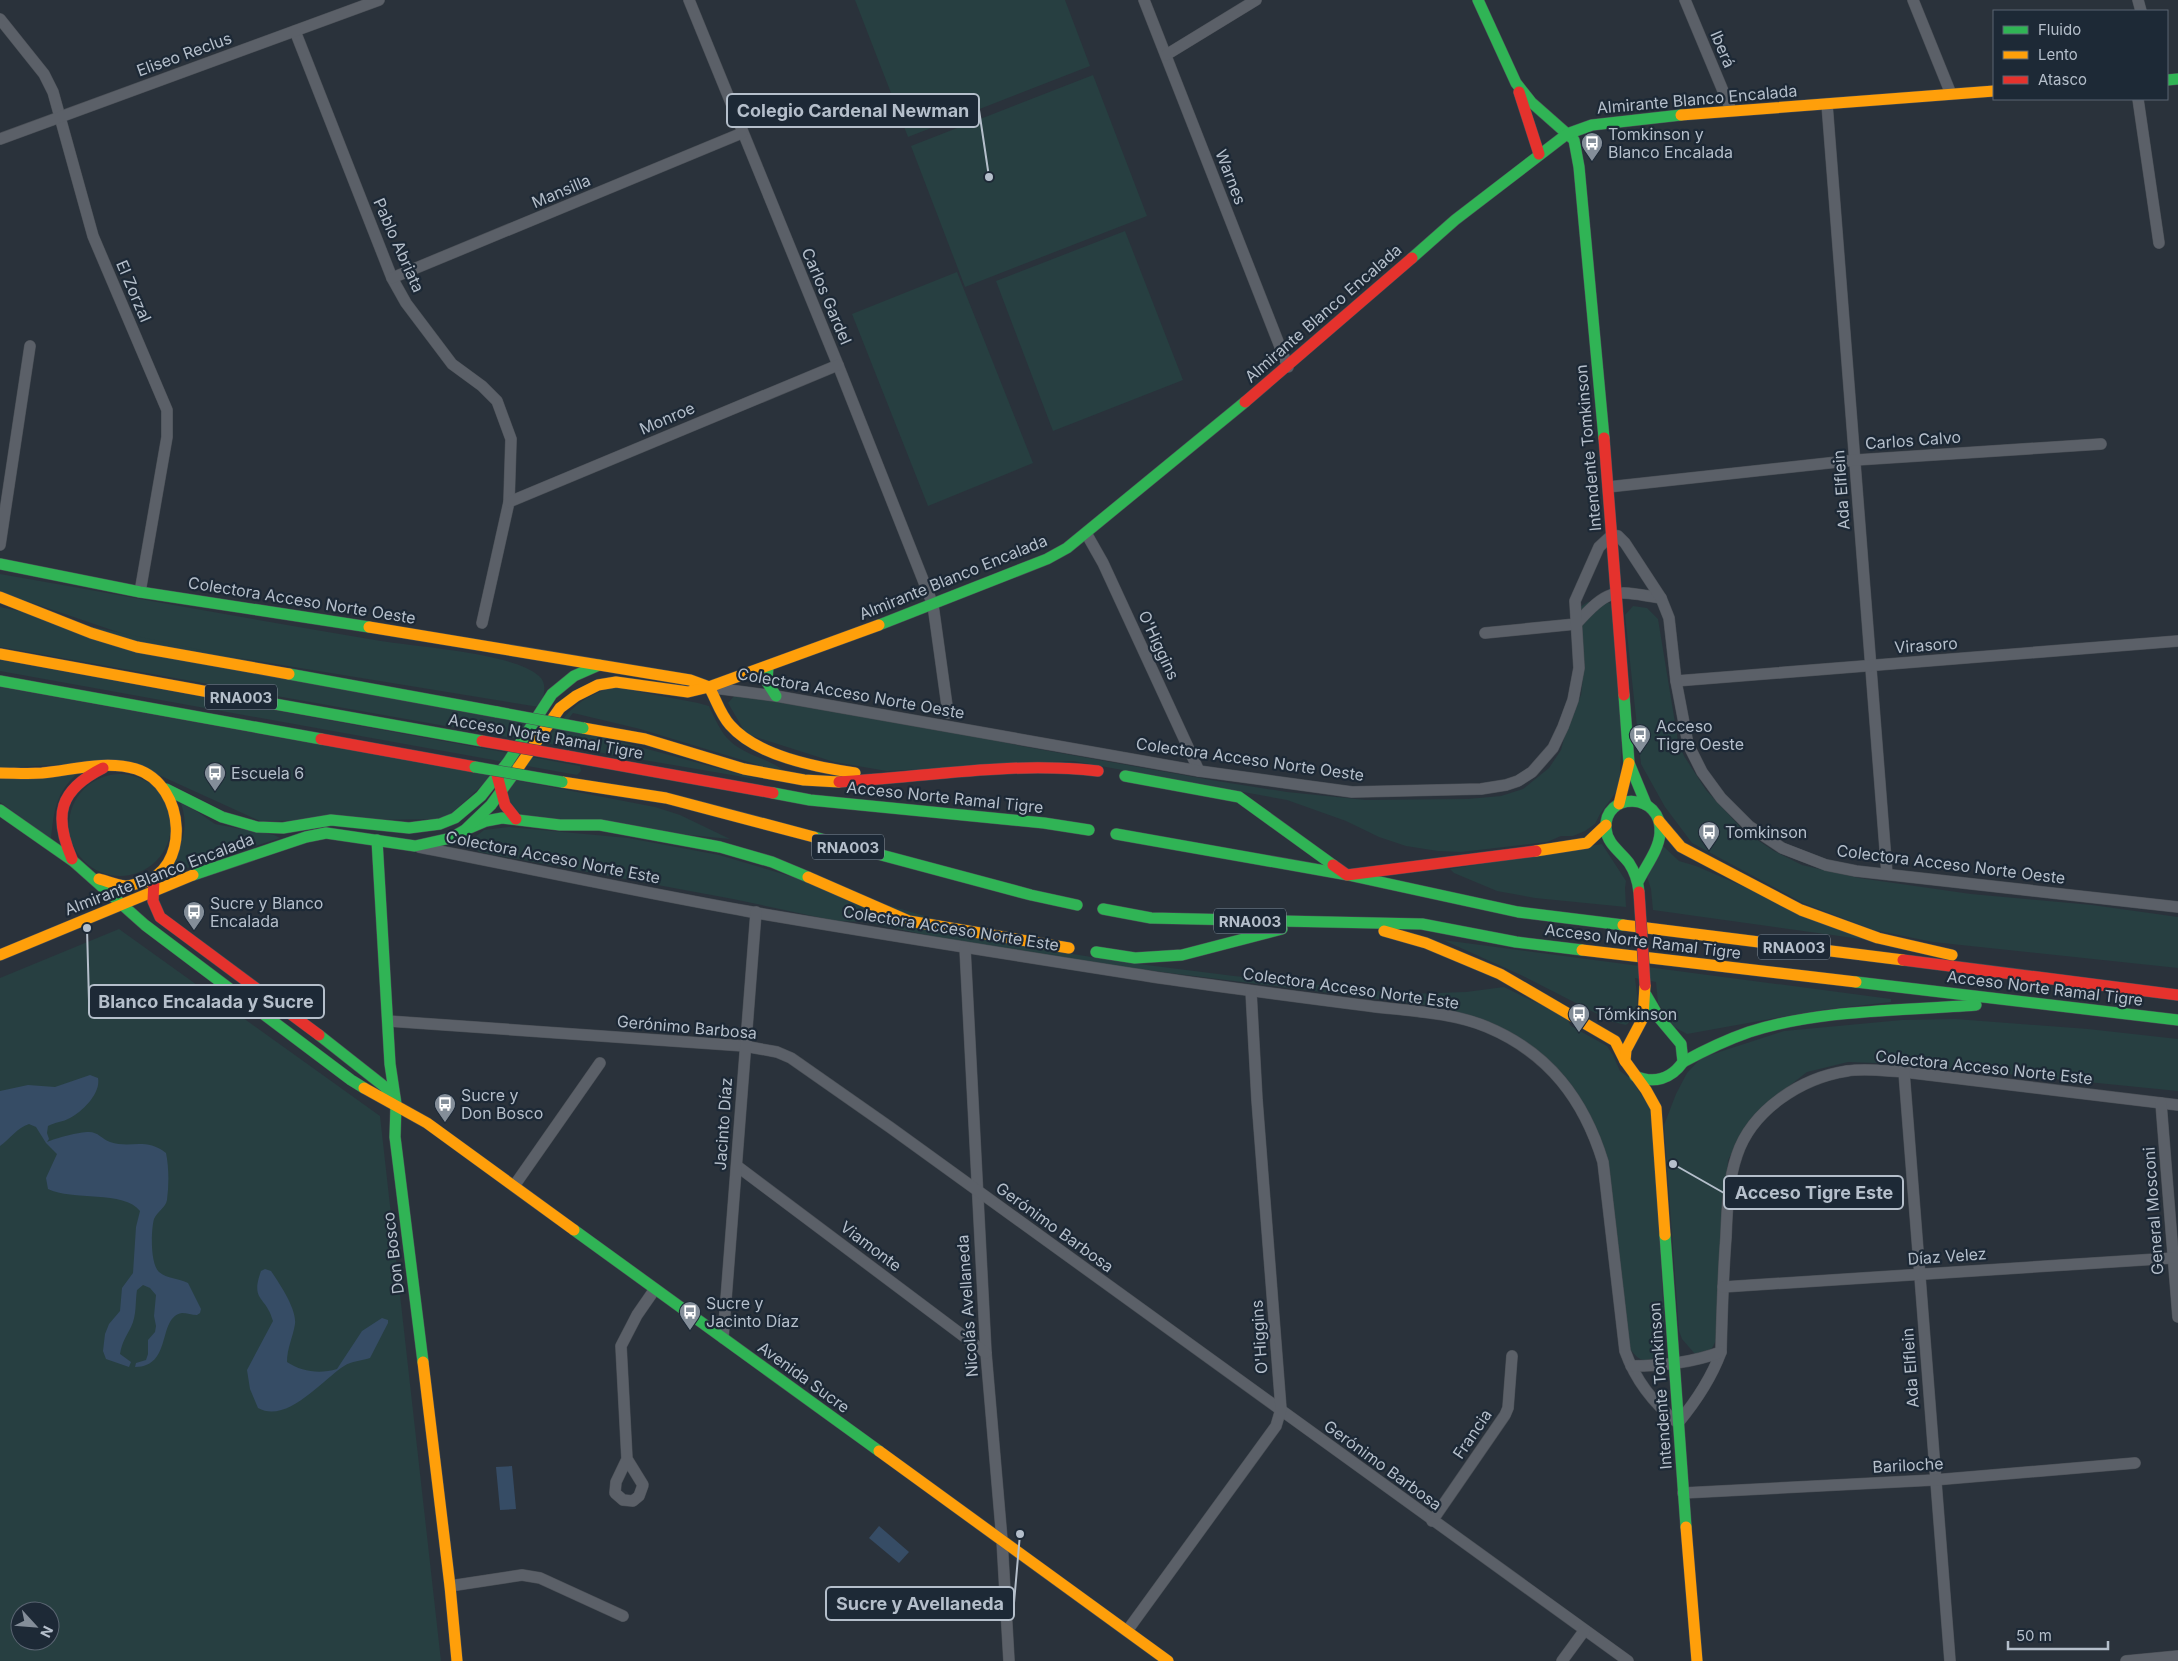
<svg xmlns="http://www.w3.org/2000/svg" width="2178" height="1661" viewBox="0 0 2178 1661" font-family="Inter,sans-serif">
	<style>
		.green { fill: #273f41; fill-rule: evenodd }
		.water { fill: #364c65 }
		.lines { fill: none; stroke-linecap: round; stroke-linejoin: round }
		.street-casing { stroke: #494e55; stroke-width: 12 }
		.fast-casing { stroke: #494e55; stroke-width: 12 }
		.slow-casing { stroke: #494e55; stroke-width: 12 }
		.jam-casing { stroke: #494e55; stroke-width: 12 }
		.street { stroke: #5b6068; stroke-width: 11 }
		.fast { stroke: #30b455; stroke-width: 11 }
		.slow { stroke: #ff9f0a; stroke-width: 11 }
		.jam { stroke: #e5322d; stroke-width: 11 }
		.fast-bridge-casing { stroke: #494e55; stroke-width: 12; stroke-linecap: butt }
		.jam-bridge-casing { stroke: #494e55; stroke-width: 12; stroke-linecap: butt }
		.fast-bridge { stroke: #30b455; stroke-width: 11 }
		.jam-bridge { stroke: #e5322d; stroke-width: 11 }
		.labels { text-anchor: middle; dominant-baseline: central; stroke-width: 4.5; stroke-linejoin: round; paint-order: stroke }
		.shield { fill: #1d2936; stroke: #87929e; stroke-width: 1 }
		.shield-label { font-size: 15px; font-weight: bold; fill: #b5bfcb }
		.street-label { font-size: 16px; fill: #b5bfcb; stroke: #1d2936 }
		.poi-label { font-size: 16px; fill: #b5bfcb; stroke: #1d2936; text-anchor: start }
		.leader { fill: none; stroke: #b5bfcb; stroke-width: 2 }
		.callout-dot { fill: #b5bfcb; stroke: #1d2936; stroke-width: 2 }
		.callout { fill: #1d2936; stroke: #b5bfcb; stroke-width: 2 }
		.callout-label { font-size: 18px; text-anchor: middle; font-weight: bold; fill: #b5bfcb }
	</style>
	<rect width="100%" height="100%" fill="#2a323b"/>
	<!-- green -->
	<g class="green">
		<polygon points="855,0 1065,0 1090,66 908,137"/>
		<polygon points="1093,75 1147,216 965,287 911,146"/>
		<polygon points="1125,231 1183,380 1053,431 996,281"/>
		<polygon points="957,272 1033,463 928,506 852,314"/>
		<path d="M0,574C127,596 254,620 381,641C417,647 514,653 539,676C548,684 544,697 539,707L153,644L0,592Z"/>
		<polygon points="1588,602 1607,602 1613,605 1623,725 1619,788 1600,814 1595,824 1585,831 1573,836 1561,836 1547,842 1461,852 1438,851 1406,846 1379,837 1346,821 1287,800 1073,761 887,771 834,762 746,734 728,703 734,696 746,695 953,731 1021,746 1211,780 1287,792 1366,800 1468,799 1501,796 1523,789 1549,768 1561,750 1567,727 1581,695 1584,668 1580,607"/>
		<polygon points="1633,606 1647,608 1658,619 1678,741 1684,756 1706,790 1744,831 1774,851 1802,865 1859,878 1971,894 2092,905 2178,917 2178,968 1933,942 1874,930 1803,903 1692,843 1665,807 1641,764 1625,615"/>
		<polygon points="0,607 529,720 518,739 0,647"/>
		<polygon points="0,660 580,766 581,771 577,775 0,671"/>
		<polygon points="0,687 492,776 446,819 260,821 128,761 0,768"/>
		<path d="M614,687L698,703L709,706C714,716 719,729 727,738C743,756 771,758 788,774L640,729L573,713L563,726L761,780L544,743C567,713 576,698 614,687Z"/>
		<path d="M78,773C55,793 54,812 51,839L0,802V776Z"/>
		<circle cx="120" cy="825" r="51"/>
		<polygon points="515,780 655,807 680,815 730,839 524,819 505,795"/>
		<path d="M179,799L215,824L274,835L280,838L166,875C180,850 192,827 179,799Z"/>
		<path d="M509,827L628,838L719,855L1029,947L1123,962L1234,976L1407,994L1466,992L1504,987L1566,1017L1571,1026L1607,1046L1613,1055L1620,1071L1632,1080L1652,1112L1665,1334L1661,1353C1644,1366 1637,1360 1627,1344L1603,1147L1562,1077L1486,1023L1441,1007L1090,963L964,943L865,922L836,921L733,899L479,852L475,848V837L484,830Z"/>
		<polygon points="1602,844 1626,881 1625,888 1626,907 1535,898 1497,891 1454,873 1450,869"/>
		<polygon points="1662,845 1679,861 1696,866 1868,940 1653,910 1651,889 1646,874"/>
		<path d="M119,929L380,1116L441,1661H0V978ZM20,1611H50V1641H20Z"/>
		<path d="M1443,940L1891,999V1002L1821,1010L1687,1034L1674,1027L1658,1003L1656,982L1635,978C1637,996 1642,1013 1626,1025L1613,1022L1523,976Z"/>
		<path d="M1956,1019L2088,1029L2178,1039V1091L1905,1064L1848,1062L1807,1072L1761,1108L1744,1129L1728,1160L1716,1340C1711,1352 1708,1354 1695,1354L1682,1339L1679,1331L1664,1125L1676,1094L1687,1073L1701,1058L1784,1031L1902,1020Z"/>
	</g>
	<!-- water -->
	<g class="water">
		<path d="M90,1075L98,1078C101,1093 83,1111 70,1118C63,1122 55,1122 48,1126L47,1133L49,1139L47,1142C56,1138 79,1132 89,1132C98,1132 102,1139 110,1142C131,1149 145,1137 166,1153C169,1168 169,1184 167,1200C166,1207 157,1212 154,1219C151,1230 150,1264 159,1272C167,1279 179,1278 188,1283L201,1309L200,1313L197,1315C192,1315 187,1313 182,1313C157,1317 173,1367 135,1367L136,1363L146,1360L148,1354V1340L155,1332L156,1326L154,1316L156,1295L150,1288L143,1285L137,1290C135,1302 137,1315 131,1327C126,1337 122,1342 120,1354L131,1362L129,1367L106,1359L103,1351L105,1334L109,1324L120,1311L122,1288L133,1273L136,1227L140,1211C124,1190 72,1201 48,1189L46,1178L57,1154L46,1143L36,1127L29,1124C17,1128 11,1138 0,1146V1091L28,1085L55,1087Z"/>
		<path d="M265,1269L271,1271C279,1283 297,1309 295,1324C293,1337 287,1348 287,1362C302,1372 320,1374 337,1369L362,1331L382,1318L388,1320V1323L370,1358C361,1361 352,1361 344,1366C321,1381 287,1424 258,1408L250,1389L247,1370L273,1321C266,1295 250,1302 261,1271Z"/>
		<polygon points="512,1466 516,1509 500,1510 496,1467"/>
		<polygon points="879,1526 909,1552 899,1563 869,1538"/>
	</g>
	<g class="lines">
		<!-- street casing -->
		<g class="street-casing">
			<g id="street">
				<polyline points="689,0 838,365 933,605 948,713"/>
				<polyline points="1144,0 1288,367"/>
				<polyline points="1685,0 1731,110"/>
				<polyline points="1913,0 1951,94"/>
				<polyline points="2138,0 2141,11"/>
				<polyline points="0,19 44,74 53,92 93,236 167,410 167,437 140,592"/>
				<polyline points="295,31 392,278 406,303 452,364 482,386 497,401 511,439 509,502 482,623"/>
				<polyline points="1166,55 1256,0"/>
				<polyline points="2138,99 2159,243"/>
				<polyline points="1827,104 1887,874"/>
				<polyline points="0,139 379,0"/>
				<polyline points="392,278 742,133"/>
				<polyline points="1608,487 1856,460 2101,444"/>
				<polyline points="509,502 838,365"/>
				<polyline points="1086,533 1103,563 1199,771"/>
				<polyline points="0,545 30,346"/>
				<path d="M1485,633L1576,624C1610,587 1613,590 1661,598"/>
				<polyline points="1676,681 2178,641"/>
				<polyline points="714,688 776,696 1199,771 1352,792 1481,789 1506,785 1518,781 1532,772 1553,748 1563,727 1573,700 1579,668 1575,601 1599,547 1612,535 1618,536 1625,543 1661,598 1669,618 1676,681 1688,744 1702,772 1721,798 1749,826 1782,848 1826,865 1856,871 2178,907"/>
				<path d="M419,847C532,869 644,893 757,913C891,936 1026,957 1160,978C1229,988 1299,997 1369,1006C1407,1011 1451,1012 1487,1027C1549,1053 1584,1100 1603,1162L1625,1351C1635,1379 1654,1404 1678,1423C1697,1400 1711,1379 1721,1352C1722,1313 1723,1275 1726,1237C1727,1210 1728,1181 1737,1155C1752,1110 1801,1078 1847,1071C1865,1068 1885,1071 1904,1072L2178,1105"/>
				<polyline points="965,948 986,1353 1002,1540 1009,1661"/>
				<polyline points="388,1021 744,1046 777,1052 791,1058 891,1128 1628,1661"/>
				<polyline points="1904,1072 1950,1661"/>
				<polyline points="2161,1103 2178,1317"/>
				<polyline points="737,1166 986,1353"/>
				<polyline points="514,1186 600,1063"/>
				<polyline points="1723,1287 2173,1258"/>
				<polyline points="723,1338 756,912"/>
				<path d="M1631,1366C1662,1366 1691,1363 1721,1352"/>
				<polyline points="627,1459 643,1485 639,1496 633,1501 623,1500 615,1493 616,1482 627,1459 621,1346 637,1315 655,1289"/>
				<polyline points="1683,1493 1934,1480 2135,1463"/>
				<polyline points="1432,1521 1505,1415 1508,1408 1512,1356"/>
				<polyline points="450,1586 522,1575 540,1578 623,1616"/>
				<polyline points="1127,1631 1276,1426 1281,1409 1257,1100 1251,991"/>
				<polyline points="1562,1661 1584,1631"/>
				<polyline points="2126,1661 2178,1656"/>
			</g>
		</g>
		<!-- fast casing -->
		<g class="fast-casing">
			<g id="fast">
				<polyline points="1478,0 1516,83 1531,102 1574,140 1579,167 1604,438"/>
				<polyline points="2167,80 2178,79"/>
				<polyline points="1412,258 1455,220 1567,134 1592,125 1681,115"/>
				<polyline points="0,564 140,592 369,627"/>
				<polyline points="879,625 1047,559 1067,548 1245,402"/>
				<polyline points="768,666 767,682 776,696"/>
				<polyline points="289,674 497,712"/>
				<polyline points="0,681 321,739"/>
				<polyline points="1624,695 1629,763 1646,804"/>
				<polyline points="269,703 482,741"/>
				<polyline points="1125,776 1239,797 1333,865"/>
				<polyline points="166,789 222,817 257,827 283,828 331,820 409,828 440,824 455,818 481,796 508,762 552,694 574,676 599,665"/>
				<polyline points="773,793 810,800 1044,823 1089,830"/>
				<polyline points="0,810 73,861 145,925 351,1080 364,1088"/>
				<polyline points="465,830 486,821 502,818 560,825 600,825 720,847 772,862 808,877"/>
				<polyline points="1116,834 1348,875 1518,912 1623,925"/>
				<polyline points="814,837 1031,895 1077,905"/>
				<polyline points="377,840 390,1064 396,1104 395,1137 423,1362"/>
				<polyline points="193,875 306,837 326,833 415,846 451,838 465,830 491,805 518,768"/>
				<path d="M1638,882C1645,867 1659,850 1660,833C1663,792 1603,791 1606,829C1607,844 1621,852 1629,863C1635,872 1638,882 1639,892"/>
				<polyline points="1103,909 1151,918 1422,924 1516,942 1582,950"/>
				<polyline points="1096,952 1135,958 1182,955 1282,929"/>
				<polyline points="1856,982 2178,1020"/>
				<polyline points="319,1035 385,1087 395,1102"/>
				<path d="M1683,1062C1705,1050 1726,1040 1749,1032C1821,1009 1901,1011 1976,1005"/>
				<path d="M1635,1076C1654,1084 1671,1079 1683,1062L1681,1044L1660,1019L1646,995"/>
				<polyline points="574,1230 879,1451"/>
				<polyline points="1665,1235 1686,1527"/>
			</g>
		</g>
		<!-- slow casing -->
		<g class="slow-casing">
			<g id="slow">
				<polyline points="1681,115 1994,91"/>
				<polyline points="0,597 91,633 137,647 289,674"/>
				<polyline points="369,627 690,680 709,687"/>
				<polyline points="0,654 269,703"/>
				<path d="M709,687C716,699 720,714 730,725C757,756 816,767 855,773"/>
				<polyline points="583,728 645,739 744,769 804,780 839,782"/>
				<polyline points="518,768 560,708 576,696 598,685 616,682 688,692 709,687 879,625"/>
				<path d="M0,773C14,773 28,774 42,773C73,770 105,760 136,769C187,785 191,872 140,883C135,884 129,886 125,886C116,885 107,881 99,879"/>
				<polyline points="562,782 666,798 814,837"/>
				<polyline points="1619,804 1629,763"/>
				<polyline points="1659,821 1681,847 1801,910 1878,938 1952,955"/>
				<polyline points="1536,851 1587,843 1606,825"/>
				<polyline points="808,877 909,921 1069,948"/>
				<polyline points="1623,925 1903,960"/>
				<polyline points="1384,931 1426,943 1500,974 1615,1041 1625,1061"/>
				<polyline points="1582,950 1856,982"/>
				<polyline points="0,955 193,875"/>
				<polyline points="1645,985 1643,1018 1626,1050 1625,1061 1646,1090 1656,1108 1665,1235"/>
				<polyline points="364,1088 427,1123 574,1230"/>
				<polyline points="423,1362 450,1586 457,1661"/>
				<polyline points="879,1451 1168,1661"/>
				<polyline points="1686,1527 1697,1661"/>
			</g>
		</g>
		<!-- jam casing -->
		<g class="jam-casing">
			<g id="jam">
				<polyline points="1519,92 1539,154"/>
				<polyline points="1245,402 1412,258"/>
				<polyline points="1604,438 1624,695"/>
				<polyline points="321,739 475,767"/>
				<polyline points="567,756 773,793"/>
				<polyline points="497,775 505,805 516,819"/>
				<path d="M839,782C926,777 1011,761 1098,771"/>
				<path d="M72,859C53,815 59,790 103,768"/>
				<polyline points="1333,865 1347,875 1536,851"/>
				<polyline points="154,879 153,901 160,917 319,1035"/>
				<polyline points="1903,960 2178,995"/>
			</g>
		</g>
		<!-- street -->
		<use href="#street" class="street"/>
		<!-- fast -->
		<use href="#fast" class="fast"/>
		<!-- slow -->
		<use href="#slow" class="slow"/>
		<!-- jam -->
		<use href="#jam" class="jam"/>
		<!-- fast-bridge casing -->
		<g class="fast-bridge-casing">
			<g id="fast-bridge">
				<polyline points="497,712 583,728"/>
				<polyline points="475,767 562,782"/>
			</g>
		</g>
		<!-- jam-bridge casing -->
		<g class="jam-bridge-casing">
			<g id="jam-bridge">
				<polyline points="482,741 567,756"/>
				<polyline points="1639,892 1645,985"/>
			</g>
		</g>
		<!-- fast-bridge -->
		<use href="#fast-bridge" class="fast-bridge"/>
		<!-- jam-bridge -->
		<use href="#jam-bridge" class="jam-bridge"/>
	</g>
	<!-- icons -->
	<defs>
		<g id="bus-pin" transform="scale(1.125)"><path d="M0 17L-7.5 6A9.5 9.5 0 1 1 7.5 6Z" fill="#848e99" stroke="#1d2936"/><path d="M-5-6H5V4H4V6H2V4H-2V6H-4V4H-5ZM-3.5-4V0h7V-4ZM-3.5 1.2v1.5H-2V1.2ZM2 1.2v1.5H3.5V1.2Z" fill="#fff"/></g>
	</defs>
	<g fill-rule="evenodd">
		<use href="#bus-pin" x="1592" y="143"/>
		<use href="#bus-pin" x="1640" y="735"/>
		<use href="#bus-pin" x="215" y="773"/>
		<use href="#bus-pin" x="1709" y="832"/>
		<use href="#bus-pin" x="194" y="912"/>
		<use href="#bus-pin" x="1579" y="1014"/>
		<use href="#bus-pin" x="445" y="1104"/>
		<use href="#bus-pin" x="690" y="1312"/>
	</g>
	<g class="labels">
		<!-- shield labels -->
		<g class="shield">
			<rect x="205" y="684.5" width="72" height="25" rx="4"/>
			<rect x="812" y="834.5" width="72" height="25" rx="4"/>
			<rect x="1214" y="908.5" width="72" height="25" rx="4"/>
			<rect x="1758" y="934.5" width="72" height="25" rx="4"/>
		</g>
		<g class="shield-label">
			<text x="241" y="697">RNA003</text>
			<text x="848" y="847">RNA003</text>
			<text x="1250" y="921">RNA003</text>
			<text x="1794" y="947">RNA003</text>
		</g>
		<!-- street labels -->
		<g class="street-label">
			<text transform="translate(1723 49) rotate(67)">Iberá</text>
			<text transform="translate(184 54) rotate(-20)">Eliseo Reclus</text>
			<text transform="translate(1697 99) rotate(-5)">Almirante Blanco Encalada</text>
			<text transform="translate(1231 177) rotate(69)">Warnes</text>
			<text transform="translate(561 191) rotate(-23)">Mansilla</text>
			<text transform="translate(399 245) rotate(66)">Pablo Abriata</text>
			<text transform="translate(134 291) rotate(67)">El Zorzal</text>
			<text transform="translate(827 296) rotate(67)">Carlos Gardel</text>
			<text transform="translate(1323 313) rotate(-41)">Almirante Blanco Encalada</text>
			<text transform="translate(667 418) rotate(-23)">Monroe</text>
			<text transform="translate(1913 440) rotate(-4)">Carlos Calvo</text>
			<text transform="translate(1588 448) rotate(-95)">Intendente Tomkinson</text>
			<text transform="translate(1841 490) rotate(-94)">Ada Elflein</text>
			<text transform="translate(953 577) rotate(-22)">Almirante Blanco Encalada</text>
			<text transform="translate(302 600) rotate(9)">Colectora Acceso Norte Oeste</text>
			<text transform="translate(1159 645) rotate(65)">O'Higgins</text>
			<text transform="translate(1926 645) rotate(-4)">Virasoro</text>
			<text transform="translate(851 693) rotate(10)">Colectora Acceso Norte Oeste</text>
			<text transform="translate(546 736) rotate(10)">Acceso Norte Ramal Tigre</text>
			<text transform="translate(1250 759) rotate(8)">Colectora Acceso Norte Oeste</text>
			<text transform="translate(945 797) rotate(6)">Acceso Norte Ramal Tigre</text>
			<text transform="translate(553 857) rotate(11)">Colectora Acceso Norte Este</text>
			<text transform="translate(1951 864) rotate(7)">Colectora Acceso Norte Oeste</text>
			<text transform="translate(159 874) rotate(-21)">Almirante Blanco Encalada</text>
			<text transform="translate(951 928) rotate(9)">Colectora Acceso Norte Este</text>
			<text transform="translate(1643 941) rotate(7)">Acceso Norte Ramal Tigre</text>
			<text transform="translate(1351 988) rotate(8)">Colectora Acceso Norte Este</text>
			<text transform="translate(2045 988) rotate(7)">Acceso Norte Ramal Tigre</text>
			<text transform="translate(687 1027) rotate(5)">Gerónimo Barbosa</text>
			<text transform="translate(1984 1067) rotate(6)">Colectora Acceso Norte Este</text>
			<text transform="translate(723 1124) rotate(-86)">Jacinto Díaz</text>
			<text transform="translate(2153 1211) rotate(-94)">General Mosconi</text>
			<text transform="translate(1055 1227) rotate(36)">Gerónimo Barbosa</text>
			<text transform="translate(871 1246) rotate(37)">Viamonte</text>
			<text transform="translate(393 1253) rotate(-97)">Don Bosco</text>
			<text transform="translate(1947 1256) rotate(-4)">Díaz Velez</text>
			<text transform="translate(967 1306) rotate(-94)">Nicolás Avellaneda</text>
			<text transform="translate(1259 1337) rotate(-94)">O'Higgins</text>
			<text transform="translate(1910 1368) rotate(-94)">Ada Elflein</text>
			<text transform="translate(804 1377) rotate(36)">Avenida Sucre</text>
			<text transform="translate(1660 1386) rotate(-94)">Intendente Tomkinson</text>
			<text transform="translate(1472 1434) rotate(-56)">Francia</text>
			<text transform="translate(1383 1465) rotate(36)">Gerónimo Barbosa</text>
			<text transform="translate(1908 1465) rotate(-3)">Bariloche</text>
		</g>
		<!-- poi labels -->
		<g class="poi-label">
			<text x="1608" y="134">Tomkinson y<tspan x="1608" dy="18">Blanco Encalada</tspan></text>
			<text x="1656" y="726">Acceso<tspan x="1656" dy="18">Tigre Oeste</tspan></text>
			<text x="231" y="773">Escuela 6</text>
			<text x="1725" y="832">Tomkinson</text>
			<text x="210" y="903">Sucre y Blanco<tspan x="210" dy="18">Encalada</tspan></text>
			<text x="1595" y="1014">Tómkinson</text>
			<text x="461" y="1095">Sucre y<tspan x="461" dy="18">Don Bosco</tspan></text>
			<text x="706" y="1303">Sucre y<tspan x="706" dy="18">Jacinto Díaz</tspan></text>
		</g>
	</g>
	<!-- callouts -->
	<path class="leader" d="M989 177L979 110M87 928L89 1001M1673 1164L1724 1193M1020 1534L1014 1603"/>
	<g class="callout-dot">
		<circle cx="989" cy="177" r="5"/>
		<circle cx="87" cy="928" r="5"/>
		<circle cx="1673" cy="1164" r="5"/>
		<circle cx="1020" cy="1534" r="5"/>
	</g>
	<g class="callout">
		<rect x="727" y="94" width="252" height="33" rx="5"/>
		<rect x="89" y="985" width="235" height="33" rx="5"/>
		<rect x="1724" y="1176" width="179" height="33" rx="5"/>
		<rect x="826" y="1587" width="188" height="33" rx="5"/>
	</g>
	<g class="callout-label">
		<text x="853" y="117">Colegio Cardenal Newman</text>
		<text x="206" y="1008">Blanco Encalada y Sucre</text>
		<text x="1814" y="1199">Acceso Tigre Este</text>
		<text x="920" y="1610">Sucre y Avellaneda</text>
	</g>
	<!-- legend -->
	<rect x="1993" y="10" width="175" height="90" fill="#1d2936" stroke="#5a6572"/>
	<rect x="2003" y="26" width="25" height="8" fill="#30b455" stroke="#5a6572"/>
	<text x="2038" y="35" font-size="15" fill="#b5bfcb">Fluido</text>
	<rect x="2003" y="51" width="25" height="8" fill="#ff9f0a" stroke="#5a6572"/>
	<text x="2038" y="60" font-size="15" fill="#b5bfcb">Lento</text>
	<rect x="2003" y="76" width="25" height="8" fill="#e5322d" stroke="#5a6572"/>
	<text x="2038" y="85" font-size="15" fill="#b5bfcb">Atasco</text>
	<!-- north arrow -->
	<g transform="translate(35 1626) rotate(116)"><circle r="24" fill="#1d2936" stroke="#5a6572"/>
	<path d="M0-4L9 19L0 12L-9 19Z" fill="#848e99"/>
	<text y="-8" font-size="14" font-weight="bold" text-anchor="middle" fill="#b5bfcb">N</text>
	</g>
	<!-- scale -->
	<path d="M2008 1641v8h100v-8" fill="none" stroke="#b5bfcb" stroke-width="2.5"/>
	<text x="2016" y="1641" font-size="15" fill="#b5bfcb" stroke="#1d2936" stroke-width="4" paint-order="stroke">50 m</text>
</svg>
